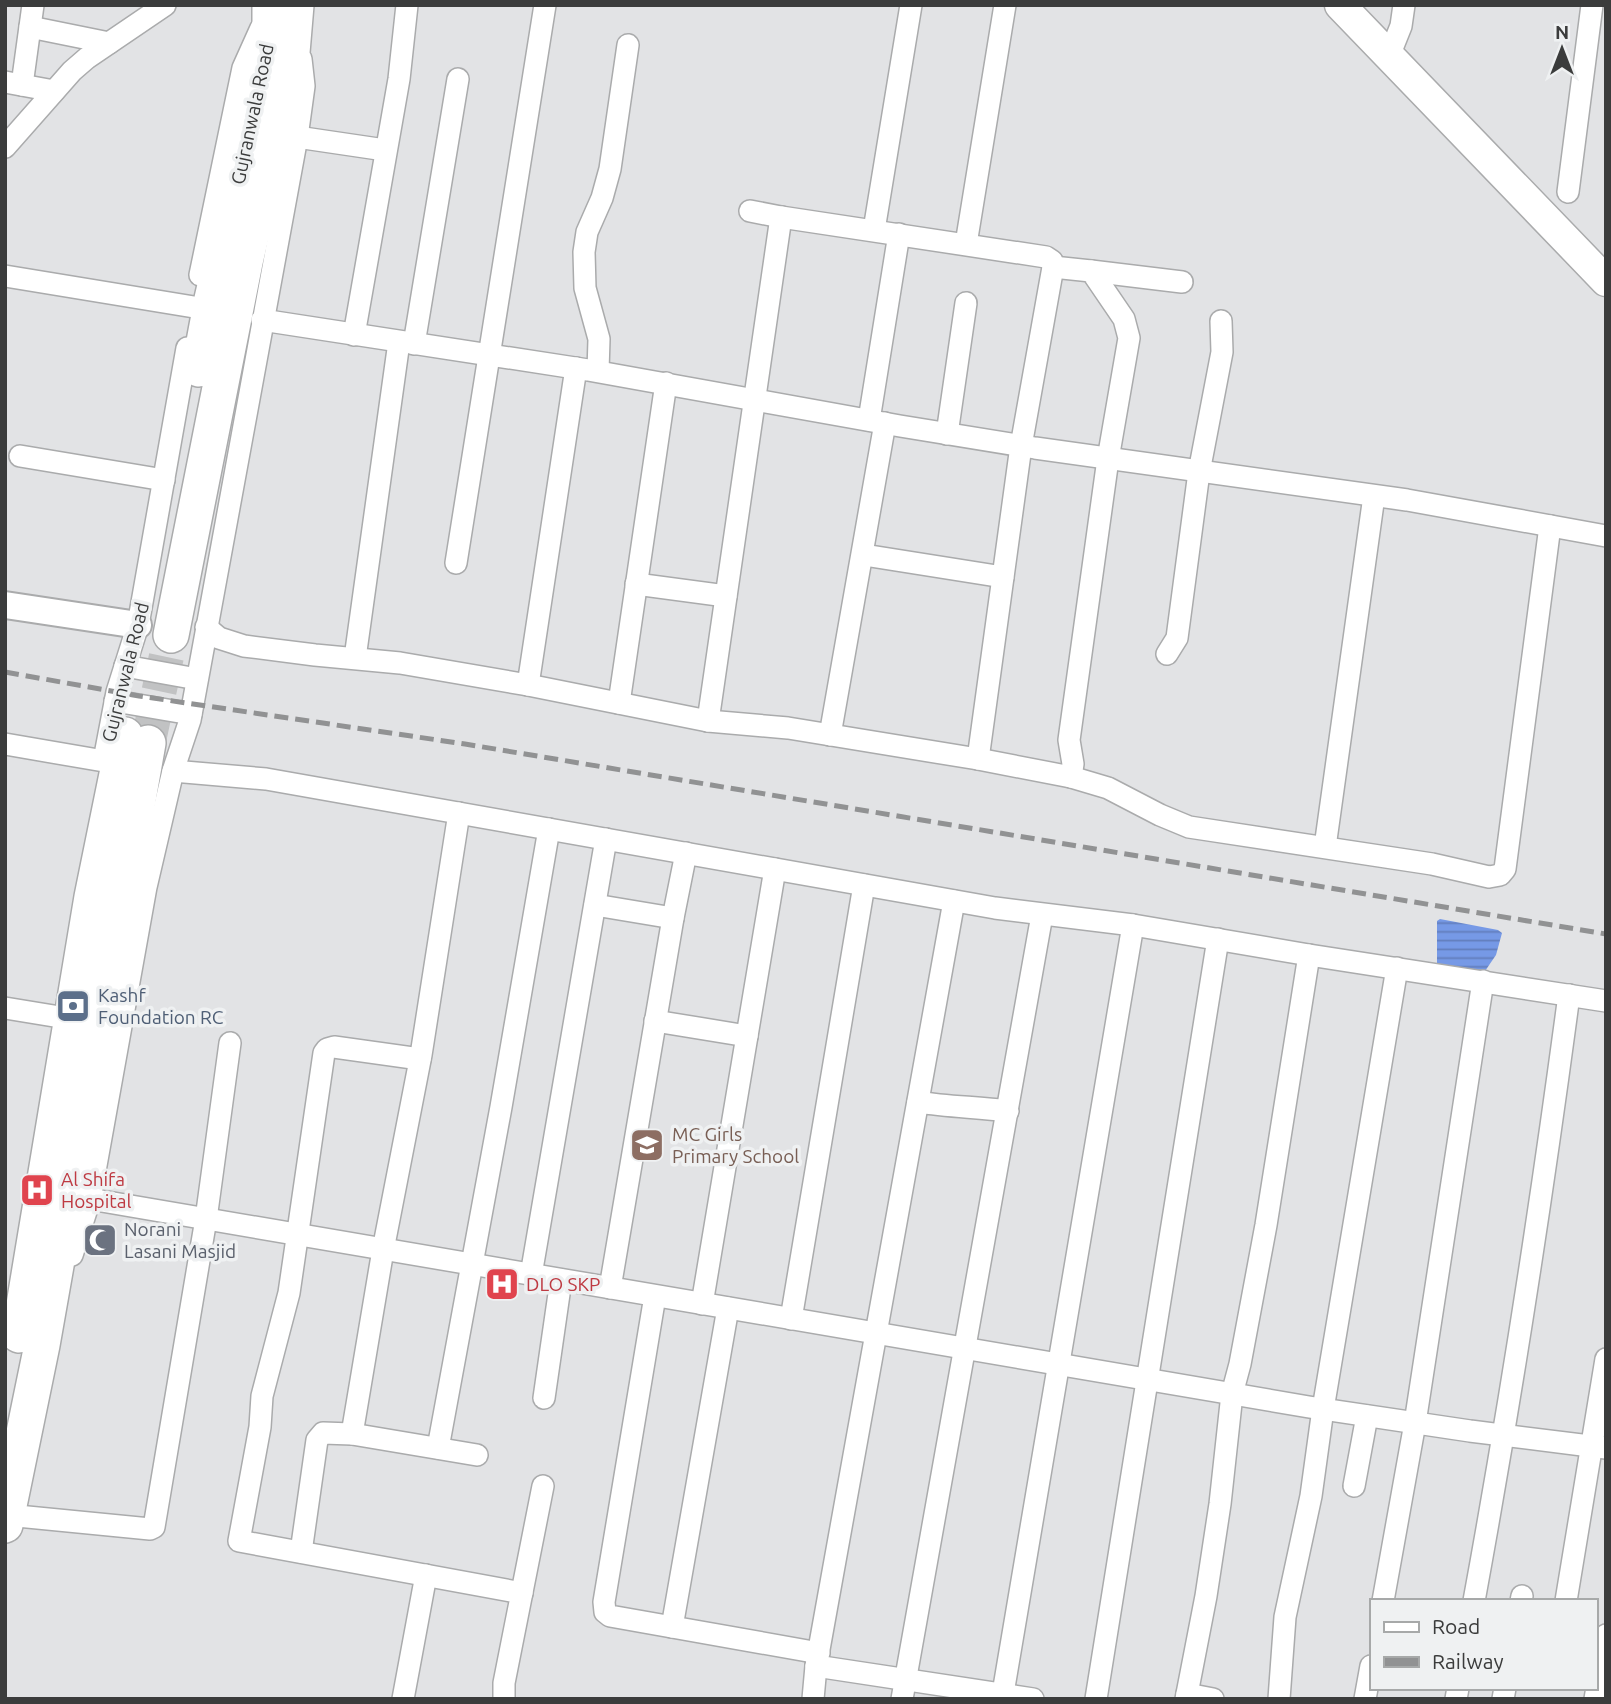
<svg xmlns="http://www.w3.org/2000/svg" width="1611" height="1704" viewBox="0 0 1611 1704" font-family="Ubuntu,sans-serif">
	<style>
		.water { fill: url(#water-rules) }
		.lines { fill: none; stroke-linecap: round; stroke-linejoin: round }
		.trunk-tunnel { stroke: #c1c2c3; stroke-width: 35; stroke-dasharray: 35 18; stroke-linecap: butt }
		.minor-casing { stroke: #aaabac; stroke-width: 24 }
		.tertiary-casing { stroke: #aaabac; stroke-width: 30 }
		.secondary-casing { stroke: #aaabac; stroke-width: 33 }
		.trunk-casing { stroke: #aaabac; stroke-width: 38 }
		.minor { stroke: #fff; stroke-width: 21 }
		.tertiary { stroke: #fff; stroke-width: 26 }
		.secondary { stroke: #fff; stroke-width: 30 }
		.trunk { stroke: #fff; stroke-width: 35 }
		.rail { stroke: #919293; stroke-width: 5; stroke-dasharray: 14 7; stroke-linecap: butt }
		.labels { text-anchor: middle; dominant-baseline: central; stroke-width: 7; stroke-linejoin: round; paint-order: stroke }
		.street-label { font-size: 19px; fill: #3b3c3c; stroke: #eff1f2 }
		.service-label { font-size: 19px; fill: #4e5e75; stroke: #eff1f2; text-anchor: start }
		.education-label { font-size: 19px; fill: #785e54; stroke: #eff1f2; text-anchor: start }
		.health-label { font-size: 19px; fill: #be3a42; stroke: #eff1f2; text-anchor: start }
		.worship-label { font-size: 19px; fill: #5b616d; stroke: #eff1f2; text-anchor: start }
	</style>
	<defs>
		<pattern id="water-rules" width="6" height="5" patternUnits="userSpaceOnUse" patternTransform="scale(1.75)"><rect width="6" height="5" fill="#7699e6"/><path d="M0 2.5h6" fill="none" stroke="#627ebc"/></pattern>
	</defs>
	<rect width="100%" height="100%" fill="#e2e3e5"/>
	<!-- water -->
	<polygon class="water" points="1440,919 1498,930 1502,933 1496,955 1483,974 1437,965 1437,921"/>
	<g class="lines">
		<!-- trunk-tunnel -->
		<polyline class="trunk-tunnel" points="148,743 171,635"/>
		<!-- minor casing -->
		<g class="minor-casing">
			<g id="minor">
				<polyline points="30,27 109,43"/>
				<polyline points="1389,56 1401,26 1404,5"/>
				<polyline points="5,82 54,91"/>
				<polyline points="22,85 33,5"/>
				<polyline points="297,137 385,150"/>
				<polyline points="5,147 72,71 87,58 165,5"/>
				<polyline points="1568,192 1592,5"/>
				<polyline points="750,211 781,217 1046,257 1052,261 1053,267 1021,446 978,759"/>
				<polyline points="874,230 911,5"/>
				<polyline points="966,244 1005,5"/>
				<polyline points="1053,267 1091,271 1094,275 1124,319 1129,338 1108,459 1069,740 1073,764 1071,777"/>
				<polyline points="1091,271 1182,282"/>
				<polyline points="200,275 243,68 261,28"/>
				<polyline points="5,276 194,307"/>
				<polyline points="262,320 588,370 900,426 1035,448 1407,500 1606,536"/>
				<polyline points="354,335 399,79 407,5"/>
				<polyline points="414,344 458,79"/>
				<polyline points="598,371 599,339 585,288 584,252 587,232 602,198 610,169 628,45"/>
				<polyline points="869,420 899,234"/>
				<polyline points="947,434 966,303"/>
				<polyline points="20,456 164,480"/>
				<polyline points="864,555 1003,577"/>
				<polyline points="456,563 545,5"/>
				<polyline points="636,584 726,596"/>
				<polyline points="206,627 219,638 244,646 315,655 400,663 528,685 708,721 788,728 978,759 1071,777 1108,788 1160,815 1189,827 1432,864 1489,877 1500,875 1505,869 1550,526"/>
				<polyline points="1167,654 1177,638 1199,472 1222,352 1221,321"/>
				<polyline points="355,658 399,342"/>
				<polyline points="125,666 197,679"/>
				<polyline points="528,685 576,368"/>
				<polyline points="115,701 191,714"/>
				<polyline points="619,703 666,383"/>
				<polyline points="708,721 781,217"/>
				<polyline points="830,735 885,423"/>
				<polyline points="5,744 104,761"/>
				<polyline points="105,755 117,692 138,625 187,348"/>
				<polyline points="173,771 266,779 995,908 1133,925 1309,955 1606,1001"/>
				<polyline points="1325,847 1374,496"/>
				<polyline points="595,905 673,918"/>
				<polyline points="5,1008 60,1017"/>
				<polyline points="655,1021 747,1036"/>
				<polyline points="420,1059 334,1047 327,1049 324,1053 289,1293 262,1396 260,1427 239,1541 522,1593"/>
				<path d="M918,1102C948,1107 977,1107 1008,1111"/>
				<polyline points="90,1199 1309,1407 1470,1431 1606,1448"/>
				<polyline points="72,1255 90,1199 146,887 173,771 190,720 297,137 304,86 301,59"/>
				<polyline points="531,1275 606,839"/>
				<polyline points="610,1288 673,918 686,853"/>
				<polyline points="655,1296 604,1602 605,1612 610,1616 819,1653"/>
				<polyline points="702,1304 775,869"/>
				<polyline points="791,1319 864,885"/>
				<polyline points="544,1398 561,1280"/>
				<polyline points="352,1434 383,1250 421,1055 459,813"/>
				<polyline points="438,1448 501,1107 549,829"/>
				<polyline points="1354,1486 1367,1416"/>
				<polyline points="7,1515 150,1529 154,1527 206,1219 230,1043"/>
				<polyline points="301,1552 317,1440 323,1433 352,1434 477,1455"/>
				<polyline points="1383,1601 1415,1423 1483,981"/>
				<path d="M1474,1601C1511,1399 1542,1198 1569,995"/>
				<polyline points="1521,1601 1522,1596"/>
				<polyline points="1566,1601 1606,1359"/>
				<polyline points="672,1627 728,1308"/>
				<polyline points="816,1666 1033,1699"/>
				<polyline points="1187,1694 1213,1699"/>
				<polyline points="403,1699 426,1575"/>
				<polyline points="504,1699 504,1683 543,1486"/>
				<polyline points="813,1699 816,1666 954,901"/>
				<polyline points="902,1699 1042,915"/>
				<polyline points="1002,1699 1133,925"/>
				<polyline points="1096,1699 1218,939"/>
				<polyline points="1186,1699 1206,1596 1220,1504 1232,1394 1240,1364 1266,1225 1309,955"/>
				<polyline points="1279,1699 1285,1617 1311,1496 1323,1409 1397,968"/>
				<polyline points="1365,1699 1371,1666"/>
				<polyline points="1456,1699 1458,1688"/>
				<polyline points="1503,1699 1505,1688"/>
				<polyline points="1595,1699 1606,1635"/>
			</g>
		</g>
		<!-- tertiary casing -->
		<g class="tertiary-casing">
			<polyline id="tertiary" points="5,605 138,625"/>
		</g>
		<!-- secondary casing -->
		<g class="secondary-casing">
			<polyline id="secondary" points="1340,5 1606,281"/>
		</g>
		<!-- trunk casing -->
		<g class="trunk-casing">
			<g id="trunk">
				<polyline points="199,369 212,299 265,67 270,33 270,5"/>
				<polyline points="171,635 245,262 291,64 296,5"/>
				<polyline points="19,1335 92,897 125,735"/>
				<polyline points="5,1525 42,1345 148,743"/>
			</g>
		</g>
		<!-- minor -->
		<use href="#minor" class="minor"/>
		<!-- tertiary -->
		<use href="#tertiary" class="tertiary"/>
		<!-- secondary -->
		<use href="#secondary" class="secondary"/>
		<!-- trunk -->
		<use href="#trunk" class="trunk"/>
		<!-- rail -->
		<polyline class="rail" points="5,672 139,696 465,744 1606,934"/>
	</g>
	<!-- icons -->
	<defs>
		<g id="bank-square" transform="scale(1.75)"><rect x="-9" y="-9" width="18" height="18" rx="4" fill="#5c6f8a" stroke="#eff1f2"/><path d="M-6-4H6V4H-6ZM0-2.3a2.3 2.3 0 1 0 0 4.6a2.3 2.3 0 1 0 0-4.6Z" fill="#fff"/></g>
		<g id="school-square" transform="scale(1.75)"><rect x="-9" y="-9" width="18" height="18" rx="4" fill="#8d6e63" stroke="#eff1f2"/><path d="M0-5L7-2L0 1L-7-2ZM-4 1L0 2.5L4 1V4Q0 6-4 4Z" fill="#fff"/></g>
		<g id="hospital-square" transform="scale(1.75)"><rect x="-9" y="-9" width="18" height="18" rx="4" fill="#e0444e" stroke="#eff1f2"/><path d="M-5-5h3v3.5h4V-5h3V5h-3V1.5h-4V5h-3Z" fill="#fff"/></g>
		<g id="mosque-square" transform="scale(1.75)"><rect x="-9" y="-9" width="18" height="18" rx="4" fill="#6b7280" stroke="#eff1f2"/><path d="M3.5-4.9A6 6 0 1 0 3.5 4.9A5 5 0 1 1 3.5-4.9Z" fill="#fff"/></g>
	</defs>
	<g fill-rule="evenodd">
		<use href="#bank-square" x="73" y="1006"/>
		<use href="#school-square" x="647" y="1145"/>
		<use href="#hospital-square" x="37" y="1190"/>
		<use href="#mosque-square" x="100" y="1240"/>
		<use href="#hospital-square" x="502" y="1284"/>
	</g>
	<g class="labels">
		<!-- street labels -->
		<g class="street-label">
			<text transform="translate(252 114) rotate(-78)">Gujranwala Road</text>
			<text transform="translate(125 672) rotate(-76)">Gujranwala Road</text>
		</g>
		<!-- service labels -->
		<g class="service-label">
			<text x="98" y="995">Kashf<tspan x="98" dy="22">Foundation RC</tspan></text>
		</g>
		<!-- education labels -->
		<g class="education-label">
			<text x="672" y="1134">MC Girls<tspan x="672" dy="22">Primary School</tspan></text>
		</g>
		<!-- health labels -->
		<g class="health-label">
			<text x="61" y="1179">Al Shifa<tspan x="61" dy="22">Hospital</tspan></text>
			<text x="526" y="1284">DLO SKP</text>
		</g>
		<!-- worship labels -->
		<g class="worship-label">
			<text x="124" y="1229">Norani<tspan x="124" dy="22">Lasani Masjid</tspan></text>
		</g>
	</g>
	<!-- border -->
	<rect width="1611" height="1704" fill="none" stroke="#3b3c3c" stroke-width="14"/>
	<!-- legend -->
	<rect x="1370" y="1599" width="228" height="91" fill="#eff1f2" stroke="#a7a9a9" stroke-width="2"/>
	<rect x="1384" y="1622" width="35" height="10" fill="#ffffff" stroke="#a7a9a9" stroke-width="2"/>
	<text x="1432" y="1634" font-size="21" fill="#3b3c3c">Road</text>
	<rect x="1384" y="1657" width="35" height="10" fill="#919293" stroke="#a7a9a9" stroke-width="2"/>
	<text x="1432" y="1669" font-size="21" fill="#3b3c3c">Railway</text>
	<!-- north arrow -->
	<g transform="translate(1562 49)" stroke="#eff1f2" stroke-width="5" paint-order="stroke">
	<path d="M0-5L12 26L0 18L-12 26Z" fill="#3b3c3c"/>
	<text y="-10" font-size="19" font-weight="bold" text-anchor="middle" fill="#3b3c3c">N</text>
	</g>
</svg>
